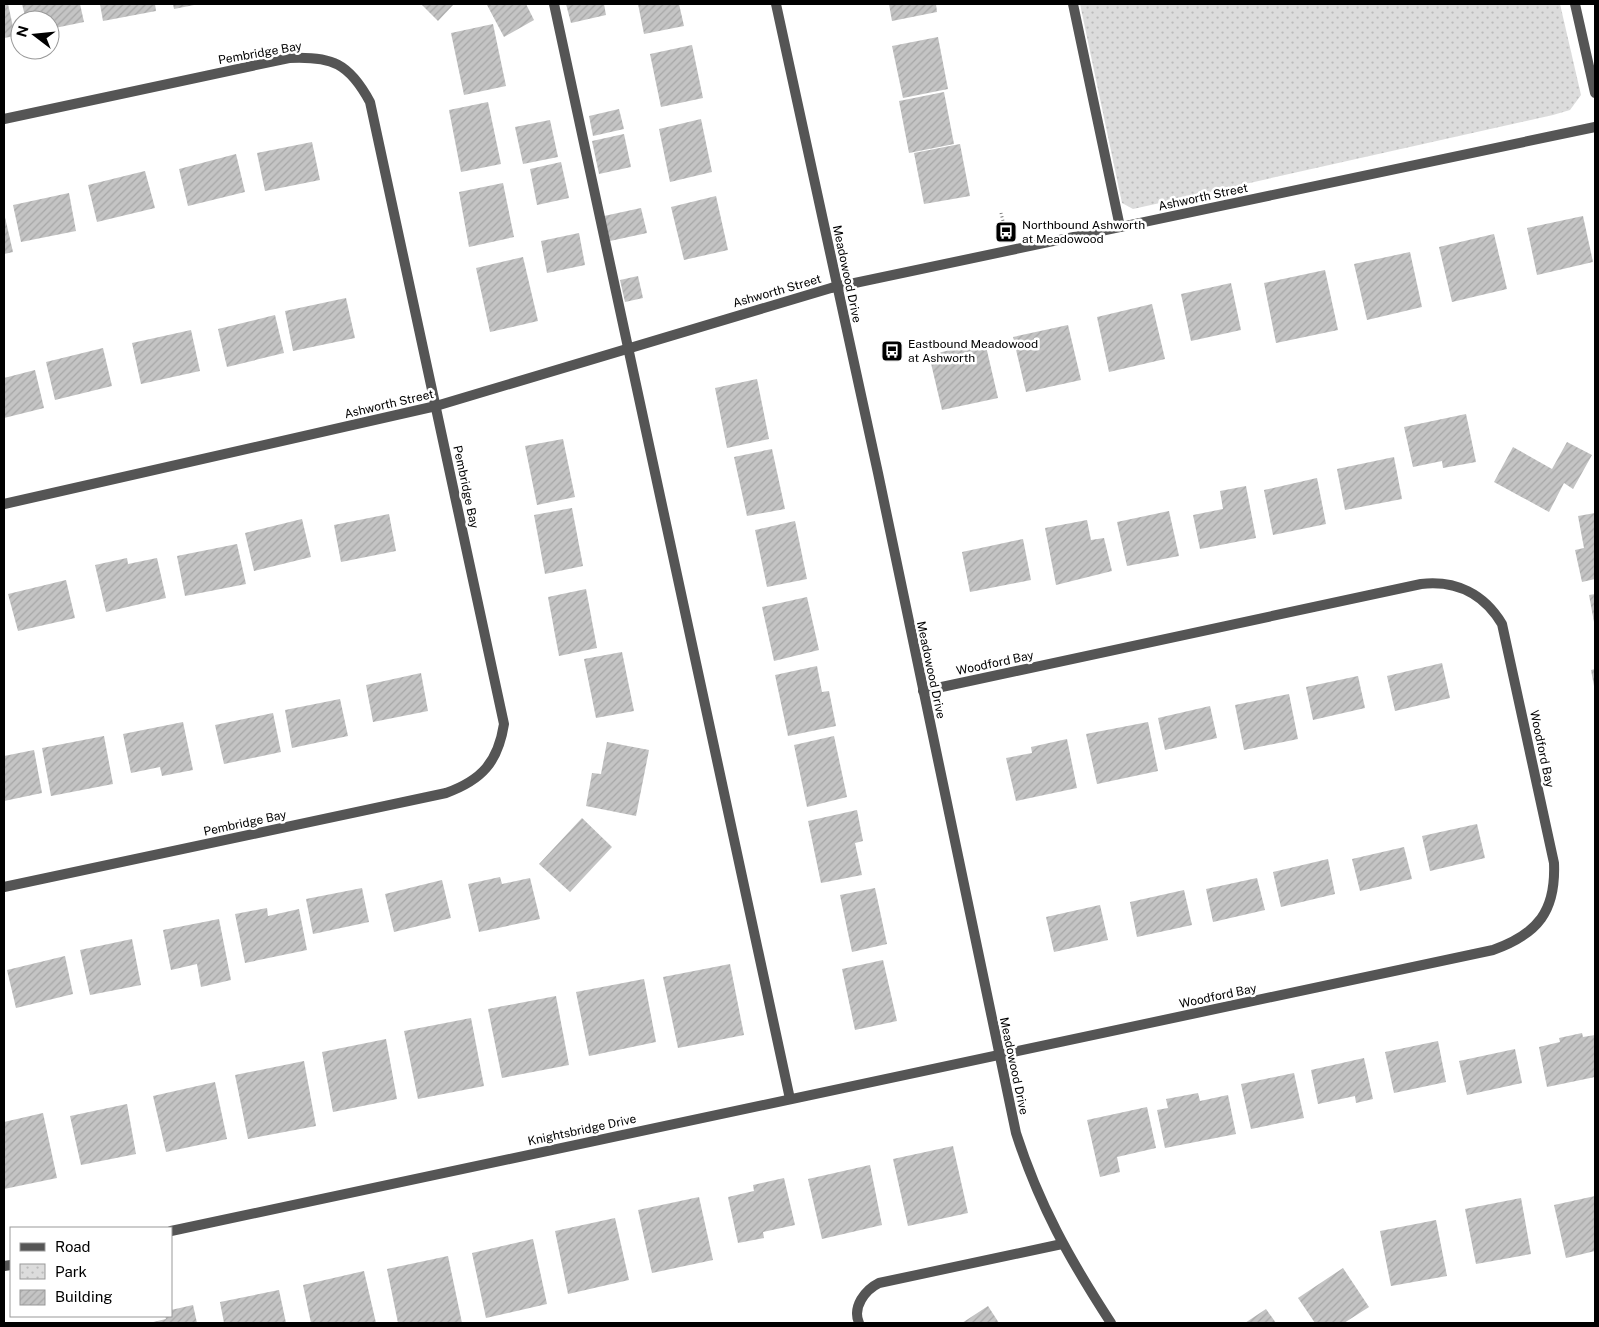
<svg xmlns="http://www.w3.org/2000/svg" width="1599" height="1327" viewBox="0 0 1599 1327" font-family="'Public Sans',sans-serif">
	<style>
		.park { fill: url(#park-dots) }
		.building { fill: url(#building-hatch) }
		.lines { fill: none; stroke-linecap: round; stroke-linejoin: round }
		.path { stroke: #777; stroke-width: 3; stroke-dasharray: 1 2.5; stroke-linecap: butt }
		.service { stroke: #555; stroke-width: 10 }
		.minor { stroke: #555; stroke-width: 10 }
		.tertiary { stroke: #555; stroke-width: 10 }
		.labels { text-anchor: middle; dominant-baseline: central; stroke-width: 5; stroke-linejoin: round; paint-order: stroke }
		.street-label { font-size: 12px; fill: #000; stroke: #fff }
		.poi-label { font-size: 12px; fill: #000; stroke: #fff; text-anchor: start }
	</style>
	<defs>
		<pattern id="park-dots" width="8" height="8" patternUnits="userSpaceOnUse" patternTransform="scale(1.25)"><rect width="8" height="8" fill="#dcdcdc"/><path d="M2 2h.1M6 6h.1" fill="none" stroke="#bbb" stroke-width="1.8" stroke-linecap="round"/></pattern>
		<pattern id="building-hatch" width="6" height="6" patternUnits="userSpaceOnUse" patternTransform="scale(1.25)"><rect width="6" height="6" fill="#c4c4c4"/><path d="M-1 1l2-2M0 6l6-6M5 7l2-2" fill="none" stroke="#a7a7a7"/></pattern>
	</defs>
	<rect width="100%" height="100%" fill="#fff"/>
	<!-- park -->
	<polygon class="park" points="1080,4 1560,4 1581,95 1570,110 1553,115 1133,209 1122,203"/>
	<!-- building -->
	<g class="building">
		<polygon points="4,4 8,4 15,36 4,38"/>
		<polygon points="22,4 80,4 84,22 50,29 50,20 26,20"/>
		<polygon points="100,4 155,4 156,11 103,21"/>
		<polygon points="173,4 194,4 194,5 174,9"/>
		<polygon points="421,4 454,4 438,21"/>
		<polygon points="489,4 526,4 534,20 504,37 487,5"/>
		<polygon points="566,4 604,4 606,15 571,23"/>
		<polygon points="638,4 679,4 684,26 644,34"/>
		<polygon points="889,4 936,4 937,12 892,21"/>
		<polygon points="493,24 506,86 464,95 451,33"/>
		<polygon points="938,37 948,89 903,98 892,46"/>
		<polygon points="692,45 703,98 661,107 650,54"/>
		<polygon points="944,92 954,144 909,153 899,101"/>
		<polygon points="488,102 501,164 461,172 449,110"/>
		<polygon points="619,109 624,129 593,136 589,116"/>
		<polygon points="701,119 712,172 670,182 659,129"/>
		<polygon points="550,120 558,157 523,164 515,127"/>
		<polygon points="624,134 631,167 599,174 592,141"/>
		<polygon points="312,142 320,180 265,191 257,153"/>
		<polygon points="960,144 970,196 924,204 914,153"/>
		<polygon points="236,154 245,192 188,206 179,169"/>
		<polygon points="561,162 569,198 537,205 530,169"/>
		<polygon points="145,171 155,208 97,222 88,185"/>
		<polygon points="503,183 514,237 469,247 459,192"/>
		<polygon points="69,193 76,231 21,242 13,205"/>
		<polygon points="716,196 728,250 684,260 671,207"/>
		<polygon points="641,208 647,233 610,241 604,216"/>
		<polygon points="4,213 13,252 4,254"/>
		<polygon points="1583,216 1593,262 1537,275 1527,228"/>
		<polygon points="579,233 585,265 547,273 541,241"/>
		<polygon points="1494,234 1507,289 1452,302 1439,247"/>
		<polygon points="1410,252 1422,307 1367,320 1354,264"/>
		<polygon points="523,257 538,321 490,332 476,268"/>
		<polygon points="1325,270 1338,330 1276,343 1264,283"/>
		<polygon points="638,276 643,298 625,302 620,280"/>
		<polygon points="1231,283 1241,330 1191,341 1181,294"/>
		<polygon points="346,298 355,338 293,351 285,311"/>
		<polygon points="1152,304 1165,359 1109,372 1097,317"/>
		<polygon points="275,315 284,353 227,367 218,329"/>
		<polygon points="1068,325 1081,380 1026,392 1013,337"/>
		<polygon points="191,330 200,371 141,384 132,343"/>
		<polygon points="985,342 998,398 942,410 929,355"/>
		<polygon points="103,348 112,386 55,400 46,362"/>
		<polygon points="35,370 44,408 4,418 4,378"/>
		<polygon points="757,379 769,439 727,448 715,388"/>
		<polygon points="1466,414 1476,462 1443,468 1442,461 1413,467 1404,427"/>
		<polygon points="563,439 575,497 537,505 525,446"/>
		<polygon points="1567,442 1592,455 1573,489 1564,483 1549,512 1494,482 1513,447 1552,469"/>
		<polygon points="772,449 785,509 747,516 734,457"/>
		<polygon points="1394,457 1402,499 1345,510 1337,469"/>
		<polygon points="1317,478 1326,524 1273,535 1264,490"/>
		<polygon points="1246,486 1256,538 1200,549 1193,515 1223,509 1220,491"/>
		<polygon points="572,508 583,566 545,574 534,515"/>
		<polygon points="1169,511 1179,556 1127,566 1117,522"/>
		<polygon points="1595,513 1595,579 1582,582 1575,550 1584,548 1578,516"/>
		<polygon points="389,514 396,551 341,562 334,525"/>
		<polygon points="302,519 311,557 254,571 245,533"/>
		<polygon points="1087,520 1091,540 1104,538 1112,571 1056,585 1045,528"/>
		<polygon points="795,521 807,579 767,587 755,530"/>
		<polygon points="1023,539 1031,580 970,592 962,552"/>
		<polygon points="237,544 246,584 185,596 177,556"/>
		<polygon points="127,558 128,564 157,558 166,598 106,612 95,565"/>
		<polygon points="66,580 75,618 18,631 8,594"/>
		<polygon points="586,589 597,648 559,656 548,597"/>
		<polygon points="1595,594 1595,622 1594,622 1589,595"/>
		<polygon points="807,597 819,650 774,661 762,607"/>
		<polygon points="622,652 634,711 596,718 584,659"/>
		<polygon points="1442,663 1450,698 1395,711 1387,676"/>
		<polygon points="817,666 822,692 829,691 836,726 788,736 775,675"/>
		<polygon points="1595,669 1595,686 1594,686 1591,670"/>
		<polygon points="421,673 428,711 373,722 366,685"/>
		<polygon points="1358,676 1365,708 1313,720 1306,687"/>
		<polygon points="1289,694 1298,739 1244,750 1235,705"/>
		<polygon points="340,699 348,736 292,748 285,710"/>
		<polygon points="1210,706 1217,738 1165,750 1158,718"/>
		<polygon points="273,713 281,752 224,764 215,725"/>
		<polygon points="183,722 193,770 162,776 160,767 131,773 123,734"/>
		<polygon points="1148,722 1158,771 1097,784 1086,734"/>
		<polygon points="104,736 113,784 51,796 42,748"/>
		<polygon points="834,736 847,797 807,807 794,745"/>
		<polygon points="1067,739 1077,788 1016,801 1006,758 1032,753 1031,747"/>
		<polygon points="607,742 649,750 636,816 586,806 592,773 601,774"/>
		<polygon points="34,750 42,793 4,801 4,756"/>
		<polygon points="857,810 863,841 855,843 862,875 821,883 808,821"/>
		<polygon points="582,818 612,847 570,892 539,864"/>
		<polygon points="1477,824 1485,858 1430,871 1422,836"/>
		<polygon points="1404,847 1412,879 1360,891 1352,859"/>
		<polygon points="1328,859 1335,894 1281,907 1273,872"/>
		<polygon points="500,877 502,884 530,878 540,919 479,932 468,884"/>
		<polygon points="1257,878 1265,910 1213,922 1206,889"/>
		<polygon points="442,880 451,918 394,932 385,894"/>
		<polygon points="362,888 369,922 313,934 306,899"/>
		<polygon points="875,888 887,944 852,952 840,895"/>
		<polygon points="1184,890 1192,925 1137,937 1130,902"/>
		<polygon points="1100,905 1108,940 1054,952 1046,917"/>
		<polygon points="267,908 268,916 299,909 307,950 245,963 235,914"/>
		<polygon points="219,919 231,980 201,987 197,964 171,970 163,930"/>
		<polygon points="132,939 141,985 90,995 80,950"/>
		<polygon points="65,956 73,994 16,1008 7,970"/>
		<polygon points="883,960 897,1021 855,1030 842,969"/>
		<polygon points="730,964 744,1035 678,1048 663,977"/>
		<polygon points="644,979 656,1042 589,1056 576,992"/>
		<polygon points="556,996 569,1065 502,1078 488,1009"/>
		<polygon points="471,1018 484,1086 418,1099 404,1031"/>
		<polygon points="1582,1033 1583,1037 1595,1035 1595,1077 1547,1087 1539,1047 1560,1042 1559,1038"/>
		<polygon points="386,1039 397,1099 333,1112 322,1052"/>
		<polygon points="1438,1041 1446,1082 1394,1093 1385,1052"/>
		<polygon points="1515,1049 1522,1083 1467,1095 1459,1061"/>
		<polygon points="1364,1058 1373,1099 1356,1103 1355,1096 1318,1104 1311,1070"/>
		<polygon points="304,1061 316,1126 248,1139 235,1075"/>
		<polygon points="1294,1073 1304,1118 1251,1129 1241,1084"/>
		<polygon points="215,1082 227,1139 166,1152 153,1096"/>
		<polygon points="1198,1093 1200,1101 1228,1095 1236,1134 1165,1148 1157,1110 1168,1108 1166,1099"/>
		<polygon points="127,1104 136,1154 81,1165 70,1116"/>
		<polygon points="1147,1107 1156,1148 1117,1157 1120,1172 1100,1177 1087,1120"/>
		<polygon points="43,1113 57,1178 4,1189 4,1122"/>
		<polygon points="953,1146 968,1213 908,1226 893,1159"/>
		<polygon points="870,1165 882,1225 822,1239 808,1179"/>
		<polygon points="784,1178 795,1225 763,1232 764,1238 738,1243 728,1197 754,1191 753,1185"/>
		<polygon points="1595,1196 1595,1251 1566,1258 1554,1205"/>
		<polygon points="699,1197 713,1260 652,1273 638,1210"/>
		<polygon points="1521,1198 1531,1254 1476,1264 1465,1209"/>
		<polygon points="615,1218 629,1280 568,1294 555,1231"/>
		<polygon points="1436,1220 1447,1276 1391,1286 1380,1231"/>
		<polygon points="533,1239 547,1304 486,1318 472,1253"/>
		<polygon points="448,1256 462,1323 398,1323 387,1269"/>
		<polygon points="1343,1268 1369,1307 1344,1323 1315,1323 1298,1298"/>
		<polygon points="364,1271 376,1323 311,1323 303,1285"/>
		<polygon points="279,1290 286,1323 224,1323 220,1302"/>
		<polygon points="193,1305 197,1323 149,1323 166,1319 165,1316 171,1316 171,1310"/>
		<polygon points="988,1306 999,1323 962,1323"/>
		<polygon points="1266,1309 1276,1323 1245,1323"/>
	</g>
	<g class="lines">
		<!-- path -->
		<polyline class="path" points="1001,213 1005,229"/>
		<!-- service -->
		<g class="service">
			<polyline points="554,4 790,1099"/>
			<polyline points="1073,4 1120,227"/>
			<polyline points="1575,4 1595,93"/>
			<path d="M859,1323C852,1307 865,1290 879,1283L1062,1244"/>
		</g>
		<!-- minor -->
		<g class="minor">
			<path d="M4,119L289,58C332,56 349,63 370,102L504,724C498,762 482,780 446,793L4,887"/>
			<polyline points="4,504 436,406 831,288 1595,127"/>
			<path d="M171,1231L1493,950C1538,934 1556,911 1554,863L1502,624C1484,594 1456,580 1421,584L923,691"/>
			<polyline points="4,1266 11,1265"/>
		</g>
		<!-- tertiary -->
		<path class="tertiary" d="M776,4L878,473L1016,1133C1039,1205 1070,1260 1111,1323"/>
	</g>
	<!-- icons -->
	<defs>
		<g id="bus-square" transform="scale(1.125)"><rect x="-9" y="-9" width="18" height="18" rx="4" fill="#000" stroke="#fff"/><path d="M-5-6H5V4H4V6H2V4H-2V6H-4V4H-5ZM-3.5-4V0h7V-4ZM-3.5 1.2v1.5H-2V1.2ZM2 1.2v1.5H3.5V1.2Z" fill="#fff"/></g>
	</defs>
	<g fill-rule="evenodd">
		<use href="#bus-square" x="1006" y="232"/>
		<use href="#bus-square" x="892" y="351"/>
	</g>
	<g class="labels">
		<!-- street labels -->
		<g class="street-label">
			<text transform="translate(260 53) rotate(-10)">Pembridge Bay</text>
			<text transform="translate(1203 197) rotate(-12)">Ashworth Street</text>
			<text transform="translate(847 274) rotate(78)">Meadowood Drive</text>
			<text transform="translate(777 291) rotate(-16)">Ashworth Street</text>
			<text transform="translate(389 404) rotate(-13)">Ashworth Street</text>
			<text transform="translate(466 487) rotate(78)">Pembridge Bay</text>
			<text transform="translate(995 663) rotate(-12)">Woodford Bay</text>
			<text transform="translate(931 670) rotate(78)">Meadowood Drive</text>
			<text transform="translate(1542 749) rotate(78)">Woodford Bay</text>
			<text transform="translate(245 823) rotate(-12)">Pembridge Bay</text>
			<text transform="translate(1218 996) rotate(-12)">Woodford Bay</text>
			<text transform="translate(1014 1066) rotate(78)">Meadowood Drive</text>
			<text transform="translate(582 1130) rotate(-12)">Knightsbridge Drive</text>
		</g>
		<!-- poi labels -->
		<g class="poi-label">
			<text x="1022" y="225">Northbound Ashworth<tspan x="1022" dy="14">at Meadowood</tspan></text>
			<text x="908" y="344">Eastbound Meadowood<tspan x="908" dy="14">at Ashworth</tspan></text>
		</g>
	</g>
	<!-- border -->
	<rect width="1599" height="1327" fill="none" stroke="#000000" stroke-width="10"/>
	<!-- legend -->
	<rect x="10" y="1227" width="162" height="90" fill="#ffffff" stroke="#999999"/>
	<rect x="20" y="1243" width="25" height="8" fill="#555555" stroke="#999999"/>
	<text x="55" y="1252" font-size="15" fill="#000000">Road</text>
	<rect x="20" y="1264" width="25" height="15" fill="url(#park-dots)" stroke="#999999"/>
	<text x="55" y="1277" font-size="15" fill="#000000">Park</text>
	<rect x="20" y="1290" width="25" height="15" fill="url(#building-hatch)" stroke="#999999"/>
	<text x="55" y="1302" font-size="15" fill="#000000">Building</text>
	<!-- north arrow -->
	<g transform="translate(35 35) rotate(286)"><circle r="24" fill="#ffffff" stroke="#999999"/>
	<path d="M0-4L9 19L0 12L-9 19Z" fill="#000000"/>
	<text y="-8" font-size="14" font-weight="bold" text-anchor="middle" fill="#000000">N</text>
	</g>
</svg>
